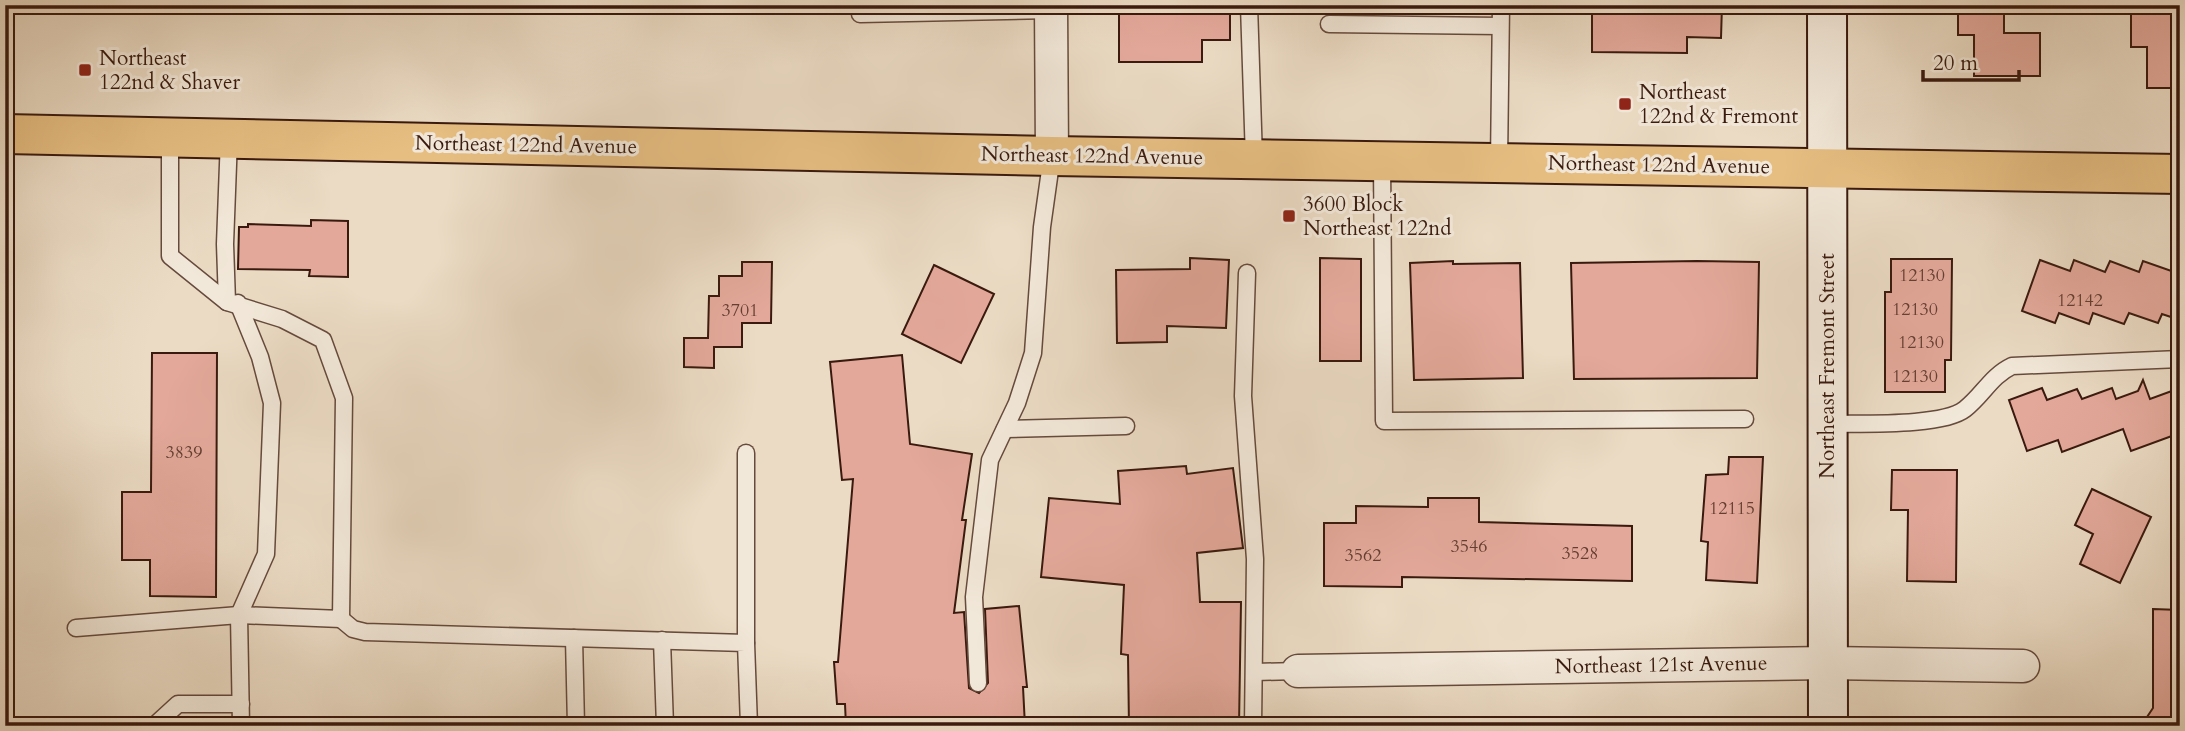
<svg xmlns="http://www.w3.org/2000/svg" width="2185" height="731" viewBox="0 0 2185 731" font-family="Cardo,serif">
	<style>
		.building { fill: #e3a89a; stroke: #3a1a0e; stroke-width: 2 }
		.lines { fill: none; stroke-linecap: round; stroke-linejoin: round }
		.lane-casing { stroke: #664a3c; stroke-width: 19 }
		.street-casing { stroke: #664a3c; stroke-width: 35 }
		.secondary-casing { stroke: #3a1a0e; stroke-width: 42 }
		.primary-casing { stroke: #3a1a0e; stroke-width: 42 }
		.lane { stroke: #f2e8d9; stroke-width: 16 }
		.street { stroke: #f2e8d9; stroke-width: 32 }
		.secondary { stroke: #f2e8d9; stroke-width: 38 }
		.primary { stroke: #e6be82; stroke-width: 38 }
		.poi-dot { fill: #8f2418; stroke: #f2e8d9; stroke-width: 2.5 }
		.labels { text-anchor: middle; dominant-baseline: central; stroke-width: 6; stroke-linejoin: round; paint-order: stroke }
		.number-label { font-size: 18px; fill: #643e31 }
		.poi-label { font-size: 21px; fill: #3a1a0e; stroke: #f2e8d9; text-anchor: start }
		.street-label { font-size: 21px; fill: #3a1a0e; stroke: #f2e8d9 }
	</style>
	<rect width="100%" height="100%" fill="#ebdbc4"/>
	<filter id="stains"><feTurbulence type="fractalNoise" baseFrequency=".00286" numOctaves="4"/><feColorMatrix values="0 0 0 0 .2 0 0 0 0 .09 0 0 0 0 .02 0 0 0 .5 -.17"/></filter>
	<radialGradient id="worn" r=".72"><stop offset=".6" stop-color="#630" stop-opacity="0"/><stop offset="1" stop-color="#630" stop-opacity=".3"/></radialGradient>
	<!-- building -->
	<g class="building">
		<polygon points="1119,5 1230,5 1230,40 1202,40 1202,62 1119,62"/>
		<polygon points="1592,5 1722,5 1721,38 1687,37 1687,53 1592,52"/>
		<polygon points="1958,5 2004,5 2004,33 2040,33 2040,76 1974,76 1974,35 1958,35"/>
		<polygon points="2131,5 2177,5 2180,88 2147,88 2147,47 2131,47"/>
		<polygon points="311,220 348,221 348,277 309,276 310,270 238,269 239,227 248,227 248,224 311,226"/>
		<polygon points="1190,258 1229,260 1226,328 1167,326 1167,342 1117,343 1116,270 1190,269"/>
		<polygon points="1320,258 1361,259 1361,361 1320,361"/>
		<polygon points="1891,259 1952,259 1951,360 1945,360 1945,392 1885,392 1885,292 1891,292"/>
		<polygon points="2040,260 2070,271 2074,260 2105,272 2110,261 2139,272 2143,261 2180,274 2180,320 2162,314 2158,323 2129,313 2124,324 2093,313 2089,324 2059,313 2055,323 2022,311"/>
		<polygon points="1453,261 1453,264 1520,263 1523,378 1414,380 1410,263"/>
		<polygon points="1697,261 1759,262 1757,378 1574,379 1571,263"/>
		<polygon points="742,262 772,262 771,323 742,323 742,347 714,347 714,368 684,367 684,338 708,338 709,296 719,296 719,276 742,276"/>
		<polygon points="934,265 994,294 961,363 902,334"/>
		<polygon points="152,353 217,353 216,597 150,596 150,560 122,560 122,492 151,492"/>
		<polygon points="902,355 910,444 972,454 962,520 966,520 954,613 964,612 969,688 979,693 988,683 985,609 1019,606 1027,687 1023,687 1025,726 846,726 845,704 837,704 834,662 838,662 853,479 842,480 830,362"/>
		<polygon points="2143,380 2150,399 2180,388 2180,433 2131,451 2123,429 2062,452 2058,440 2027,451 2009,400 2042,388 2047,400 2077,389 2082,399 2112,388 2116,399 2138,391"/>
		<polygon points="1729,457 1763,457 1757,583 1706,580 1708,542 1701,541 1706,475 1728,474"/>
		<polygon points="1186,466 1187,474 1233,468 1243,548 1197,553 1200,602 1241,602 1239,726 1129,726 1128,655 1121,654 1124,585 1041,577 1049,498 1120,504 1118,471"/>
		<polygon points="1892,470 1957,470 1956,582 1907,581 1908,510 1891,510"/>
		<polygon points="2092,489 2151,517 2120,583 2080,564 2093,534 2075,525"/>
		<polygon points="1428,498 1479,498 1479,522 1632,526 1632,581 1402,577 1402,587 1324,586 1324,523 1356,523 1356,506 1428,507"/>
		<polygon points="2153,609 2180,610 2180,726 2141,726 2153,708"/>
	</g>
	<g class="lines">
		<!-- lane casing -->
		<g class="lane-casing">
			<g id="lane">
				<polyline points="1249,5 1254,159"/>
				<polyline points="860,14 1051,10"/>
				<polyline points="1329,24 1500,26"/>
				<polyline points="1382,161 1384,421 1745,419"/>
				<polyline points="1499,162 1501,5"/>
				<polyline points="1247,273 1243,396 1255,559 1253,726"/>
				<polyline points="227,302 225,244 229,138"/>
				<polyline points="238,303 260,357 272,403 266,554 239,615 241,726"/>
				<path d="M1828,424C1860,423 1942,427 1965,409C1983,395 1991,376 2012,366L2180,359"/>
				<polyline points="1005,429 1126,426"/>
				<polyline points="746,453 746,643"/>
				<polyline points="341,619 353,629 365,632 746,643 749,726"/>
				<polyline points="76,628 239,615 341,619 344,398 323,340 282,319 227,302 170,256 170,138"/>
				<polyline points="574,638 576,726"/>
				<polyline points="662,640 665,726"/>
				<polyline points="1255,672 1298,671"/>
				<polyline points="978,683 974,597 990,460 1017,403 1033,353 1042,227 1052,156"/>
				<polyline points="154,726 178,704 241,704"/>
			</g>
		</g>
		<!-- street casing -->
		<g class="street-casing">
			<g id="street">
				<polyline points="1051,5 1052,156"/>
				<polyline points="1298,671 1827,663 2023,666"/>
			</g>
		</g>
		<!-- secondary casing -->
		<g class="secondary-casing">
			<polyline id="secondary" points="1827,5 1828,726"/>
		</g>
		<!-- primary casing -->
		<g class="primary-casing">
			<polyline id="primary" points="5,134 1052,156 2180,174"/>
		</g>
		<!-- lane -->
		<use href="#lane" class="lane"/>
		<!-- street -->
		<use href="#street" class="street"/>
		<!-- secondary -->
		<use href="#secondary" class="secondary"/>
		<!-- primary -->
		<use href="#primary" class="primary"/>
	</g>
	<!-- markers -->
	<g class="poi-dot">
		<rect x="78" y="63" width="14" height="14" rx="3.5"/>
		<rect x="1618" y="97" width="14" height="14" rx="3.5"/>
		<rect x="1282" y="209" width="14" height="14" rx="3.5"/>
	</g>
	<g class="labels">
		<!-- number labels -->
		<g class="number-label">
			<text x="1922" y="275">12130</text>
			<text x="2080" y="300">12142</text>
			<text x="1915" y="309">12130</text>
			<text x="740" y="310">3701</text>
			<text x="1921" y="342">12130</text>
			<text x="1915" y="376">12130</text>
			<text x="184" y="452">3839</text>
			<text x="1732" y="508">12115</text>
			<text x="1469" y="546">3546</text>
			<text x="1580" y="553">3528</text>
			<text x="1363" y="555">3562</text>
		</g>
		<!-- poi labels -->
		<g class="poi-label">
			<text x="99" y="58">Northeast<tspan x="99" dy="24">122nd &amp; Shaver</tspan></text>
			<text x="1639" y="92">Northeast<tspan x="1639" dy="24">122nd &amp; Fremont</tspan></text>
			<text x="1303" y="204">3600 Block<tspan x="1303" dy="24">Northeast 122nd</tspan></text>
		</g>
		<!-- street labels -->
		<g class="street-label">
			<text transform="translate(526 145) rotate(1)">Northeast 122nd Avenue</text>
			<text transform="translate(1092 156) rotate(1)">Northeast 122nd Avenue</text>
			<text transform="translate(1659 165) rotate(1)">Northeast 122nd Avenue</text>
			<text transform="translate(1827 366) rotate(-90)">Northeast Fremont Street</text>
			<text transform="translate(1661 665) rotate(-1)">Northeast 121st Avenue</text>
		</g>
	</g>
	<!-- margin -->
	<rect width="2185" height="731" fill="none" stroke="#ebdbc4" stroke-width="28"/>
	<rect x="7" y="7" width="2171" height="717" fill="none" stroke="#3a1a0e" stroke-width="3.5"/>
	<rect x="14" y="14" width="2157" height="703" fill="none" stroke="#3a1a0e" stroke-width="2"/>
	<!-- scale -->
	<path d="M1923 70v10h96v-10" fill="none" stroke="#3a1a0e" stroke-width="3.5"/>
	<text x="1933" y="70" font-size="21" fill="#3a1a0e" stroke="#f2e8d9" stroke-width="5" paint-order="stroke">20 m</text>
	<rect width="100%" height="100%" filter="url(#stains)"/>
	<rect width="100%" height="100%" fill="url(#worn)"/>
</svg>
